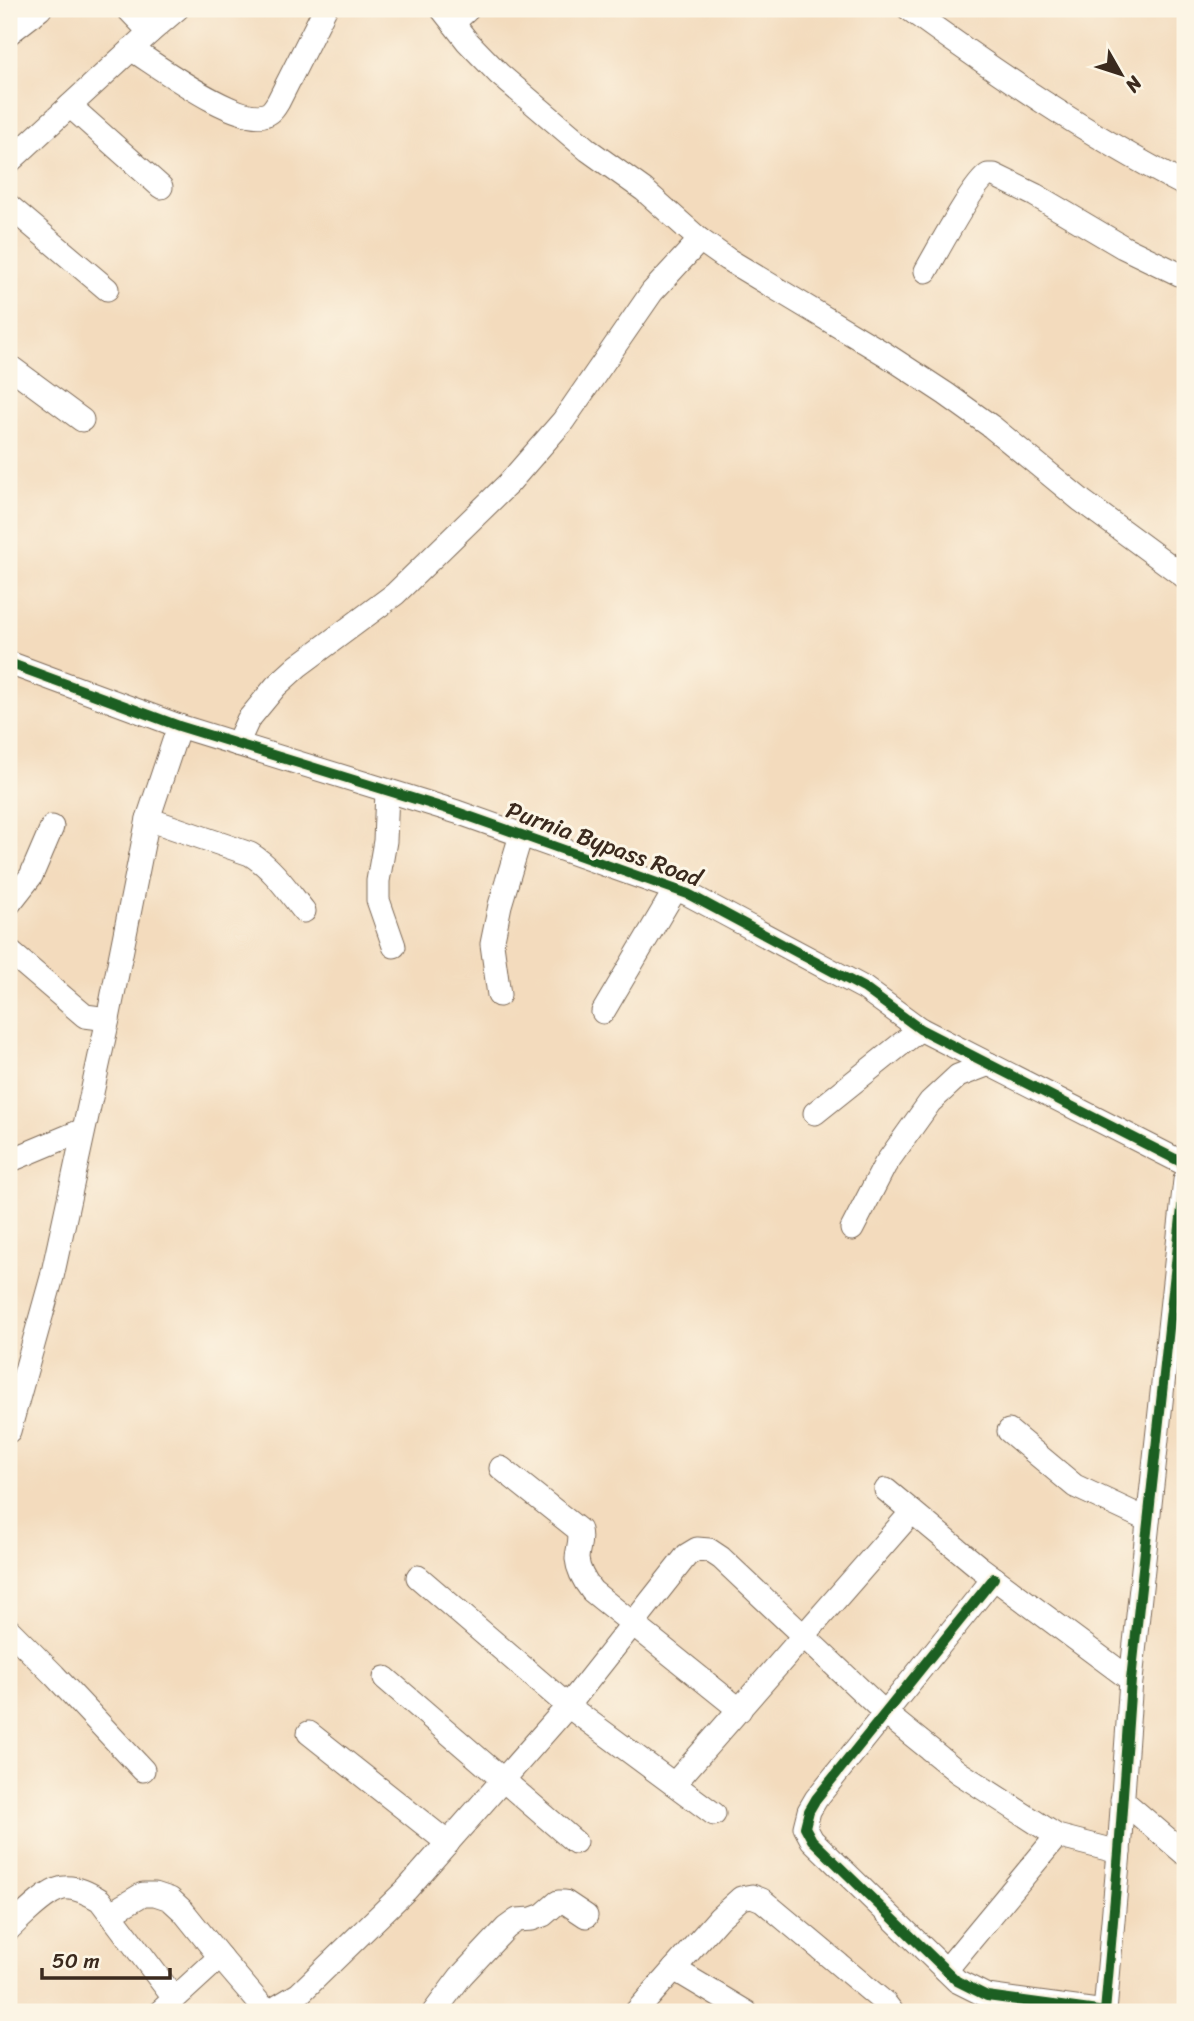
<svg xmlns="http://www.w3.org/2000/svg" width="1194" height="2021" viewBox="0 0 1194 2021" font-family="Sriracha,sans-serif">
	<style>
		.lines { fill: none; stroke-linecap: round; stroke-linejoin: round }
		.minor-casing { stroke: #7b6856; stroke-width: 25 }
		.minor { stroke: #fff; stroke-width: 23 }
		.cycleway-casing { stroke: #fcf5e5; stroke-width: 15 }
		.cycleway { stroke: #1b5e20; stroke-width: 10 }
		.labels { text-anchor: middle; dominant-baseline: central; stroke-width: 6; stroke-linejoin: round; paint-order: stroke }
		.street-label { font-size: 24px; fill: #3b2a1e; stroke: #fcf5e5 }
	</style>
	<rect width="100%" height="100%" fill="#fcf5e5"/>
	<filter id="ink" filterUnits="userSpaceOnUse"><feTurbulence type="fractalNoise" baseFrequency=".0143" numOctaves="2"/><feDisplacementMap in="SourceGraphic" scale="14" xChannelSelector="R" yChannelSelector="G"/><feConvolveMatrix kernelMatrix="1 2 1 2 8 2 1 2 1" color-interpolation-filters="sRGB"/></filter>
	<filter id="wash" filterUnits="userSpaceOnUse"><feTurbulence type="fractalNoise" baseFrequency=".00686" numOctaves="4" result="noise"/><feDisplacementMap in="SourceGraphic" scale="28" xChannelSelector="R" yChannelSelector="G"/><feGaussianBlur stdDeviation="1.57" result="paint"/><feColorMatrix in="noise" values="0 0 0 0 0 0 0 0 0 0 0 0 0 0 0 0 0 1.4 0 .05"/><feComposite in="paint" operator="in"/></filter>
	<g filter="url(#wash)">
		<rect width="100%" height="100%" fill="#f3dbbd"/>
	</g>
	<g filter="url(#ink)">
		<g class="lines">
			<!-- minor casing -->
			<g class="minor-casing">
				<g id="minor">
					<polyline points="128,9 150,32"/>
					<polyline points="442,9 467,41 499,74 588,150 644,190 700,240 727,259 885,354 946,394 992,427 1082,501 1185,577"/>
					<path d="M909,9C997,73 1088,135 1185,185"/>
					<polyline points="453,23 468,9"/>
					<polyline points="9,33 40,9"/>
					<path d="M131,49C157,65 239,127 267,114C272,112 275,107 278,102L325,9"/>
					<polyline points="70,106 161,187"/>
					<polyline points="9,162 150,32 177,9"/>
					<polyline points="9,206 107,289"/>
					<path d="M926,271C935,255 975,181 988,175C990,175 992,175 994,175L1035,195L1123,247L1185,277"/>
					<polyline points="9,366 82,420"/>
					<polyline points="9,663 179,726 457,812 688,894 864,988 920,1029 1185,1164"/>
					<polyline points="237,744 248,720 276,686 298,666 395,594 509,483 563,421 652,292 700,240"/>
					<polyline points="387,791 385,841 378,881 378,900 394,946"/>
					<path d="M148,819L250,854C272,867 288,891 304,911"/>
					<polyline points="9,904 31,876 52,827"/>
					<polyline points="9,951 85,1016 108,1019"/>
					<polyline points="499,995 492,944 500,905 521,835"/>
					<polyline points="603,1012 675,890"/>
					<polyline points="815,1113 920,1029"/>
					<polyline points="9,1161 83,1130"/>
					<polyline points="852,1229 885,1165 930,1102 958,1076 989,1064"/>
					<polyline points="9,1431 52,1277 108,1019 148,819 179,726"/>
					<polyline points="1009,1431 1075,1486 1148,1520"/>
					<path d="M501,1468L579,1530C582,1543 577,1548 577,1559C578,1570 585,1582 592,1591L740,1710"/>
					<polyline points="886,1490 979,1567 1131,1680"/>
					<polyline points="418,1577 568,1706 714,1814"/>
					<polyline points="994,1578 816,1799 809,1811 805,1827 812,1840 957,1981 987,1996 1105,2012 1119,1852 1131,1680 1185,1180"/>
					<polyline points="9,1630 54,1675 143,1770"/>
					<polyline points="385,1678 575,1842"/>
					<polyline points="309,1733 448,1843"/>
					<polyline points="674,1784 912,1512"/>
					<polyline points="1122,1800 1185,1854"/>
					<polyline points="111,1913 143,1894 155,1894 170,1899 183,1911 220,1957 267,2012"/>
					<path d="M9,1929C22,1917 45,1892 63,1888C76,1886 90,1894 100,1900L174,1998"/>
					<polyline points="674,1969 746,2012"/>
					<polyline points="946,1970 1057,1836"/>
					<polyline points="160,2012 220,1957"/>
					<polyline points="269,2012 299,1994 407,1889 568,1706 687,1555 697,1549 709,1550 721,1558 885,1713 958,1772 1057,1836 1119,1852"/>
					<polyline points="434,2012 461,1976 506,1928 517,1920 532,1919 543,1915 558,1902 565,1902 586,1916"/>
					<polyline points="636,2012 719,1918 741,1898 752,1896 762,1900 885,2003 892,2012"/>
				</g>
			</g>
			<!-- minor -->
			<use href="#minor" class="minor"/>
			<!-- cycleway casing -->
			<g class="cycleway-casing">
				<g id="cycleway">
					<polyline points="9,663 179,726 457,812 688,894 864,988 920,1029 1185,1164"/>
					<polyline points="994,1578 816,1799 809,1811 805,1827 812,1840 957,1981 987,1996 1105,2012 1119,1852 1131,1680 1185,1180"/>
				</g>
			</g>
			<!-- cycleway -->
			<use href="#cycleway" class="cycleway"/>
		</g>
	</g>
	<g class="labels">
		<!-- street labels -->
		<g class="street-label">
			<text transform="translate(604 844) rotate(20)">Purnia Bypass Road</text>
		</g>
	</g>
	<!-- margin -->
	<rect width="1194" height="2021" fill="none" stroke="#fcf5e5" stroke-width="35"/>
	<!-- north arrow -->
	<g transform="translate(1121 74) rotate(129)" stroke="#fcf5e5" stroke-width="5" paint-order="stroke">
	<path d="M0-5L12 26L0 18L-12 26Z" fill="#3b2a1e"/>
	<text y="-10" font-size="19" font-weight="bold" text-anchor="middle" fill="#3b2a1e">N</text>
	</g>
	<!-- scale -->
	<path d="M42 1968v10h128v-10" fill="none" stroke="#3b2a1e" stroke-width="3.5"/>
	<text x="52" y="1968" font-size="21" fill="#3b2a1e" stroke="#fcf5e5" stroke-width="5" paint-order="stroke">50 m</text>
</svg>
